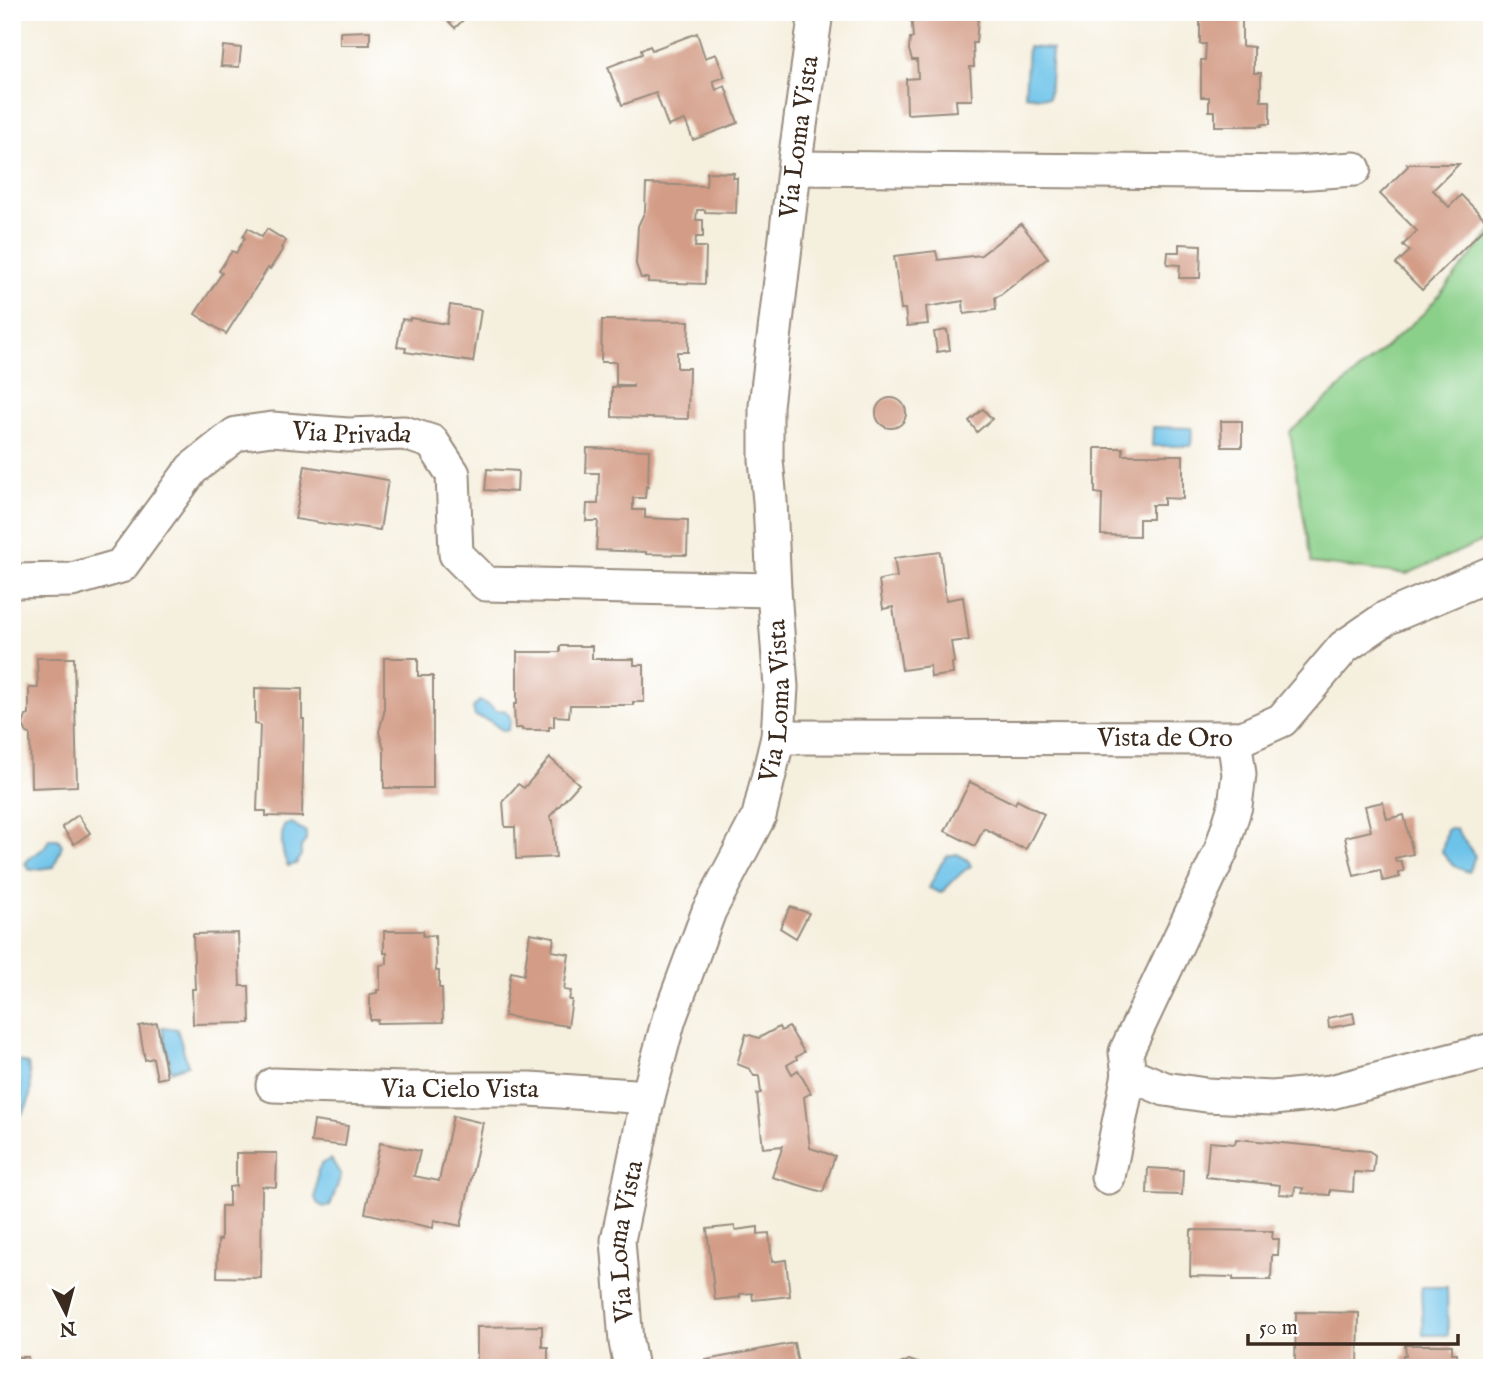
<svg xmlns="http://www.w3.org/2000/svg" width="1504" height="1380" viewBox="0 0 1504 1380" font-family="'IM FELL English',serif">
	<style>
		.green { fill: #8bd08a; stroke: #637d54; stroke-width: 2 }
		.water { fill: #6cc2e9; stroke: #547684; stroke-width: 2 }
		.building { fill: #d39c86 }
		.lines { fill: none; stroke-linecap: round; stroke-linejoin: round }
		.street-casing { stroke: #988c7e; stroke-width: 37 }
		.street { stroke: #fff; stroke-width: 33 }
		.labels { text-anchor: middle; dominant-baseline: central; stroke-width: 6; stroke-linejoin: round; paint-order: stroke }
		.street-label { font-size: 26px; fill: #3b2a1e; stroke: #fff }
	</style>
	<rect width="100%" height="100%" fill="#fff"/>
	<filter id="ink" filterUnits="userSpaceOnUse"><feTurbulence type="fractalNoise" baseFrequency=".0143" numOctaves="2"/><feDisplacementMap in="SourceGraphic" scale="14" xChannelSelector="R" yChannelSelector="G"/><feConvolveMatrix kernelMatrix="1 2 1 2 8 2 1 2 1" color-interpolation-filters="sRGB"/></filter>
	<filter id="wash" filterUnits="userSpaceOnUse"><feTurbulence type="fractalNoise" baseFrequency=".00686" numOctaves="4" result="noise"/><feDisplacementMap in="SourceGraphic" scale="28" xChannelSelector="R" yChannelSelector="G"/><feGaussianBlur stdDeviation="1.57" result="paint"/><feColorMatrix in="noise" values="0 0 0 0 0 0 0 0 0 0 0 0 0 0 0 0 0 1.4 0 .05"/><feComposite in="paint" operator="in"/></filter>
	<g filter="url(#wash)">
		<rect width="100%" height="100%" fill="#f5efde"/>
		<!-- green -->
		<polygon class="green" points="1492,231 1492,537 1407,574 1311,563 1290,432 1425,312"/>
		<!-- water -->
		<g class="water">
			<polygon points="1028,47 1052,49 1049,98 1025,95"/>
			<polygon points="1153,427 1192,428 1191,446 1152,446"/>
			<path d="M479,701L489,705L497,711L504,710C512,717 512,720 508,730H502L490,721L475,716L473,708Z"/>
			<path d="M292,823L306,832V840L301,847V855L296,864L288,866C282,854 280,840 284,825Z"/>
			<path d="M1447,829H1456L1475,856L1469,872C1456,868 1449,863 1442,852Z"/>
			<path d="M49,839H58L62,845L54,867L30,870L25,864C32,851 43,855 49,839Z"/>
			<path d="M957,854L968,860L971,866C959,873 952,883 941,893L929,888L941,864L947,856Z"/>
			<polygon points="162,1027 177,1029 188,1065 171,1071"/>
			<path d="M20,1061L28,1064C32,1085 34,1102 18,1118L12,1115V1063Z"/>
			<polygon points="331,1159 341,1175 330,1206 324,1207 318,1204 315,1198 318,1170 322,1164"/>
			<polygon points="1421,1287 1447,1287 1448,1335 1423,1335"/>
		</g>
		<g id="blocks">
			<!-- building -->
			<g class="building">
				<polygon points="439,12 471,12 455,28"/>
				<polygon points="911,12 977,12 978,19 976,43 973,43 974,67 970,67 972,100 956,100 957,111 907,114 906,79 918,78 917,60 912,60 909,50 910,38 913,38"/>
				<polygon points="1200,12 1242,12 1242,46 1254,47 1254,73 1261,73 1261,101 1270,101 1270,124 1261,124 1262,126 1215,126 1215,111 1209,111 1209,97 1201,97 1201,60 1205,60 1206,44 1200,44"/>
				<polygon points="370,31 370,45 340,45 340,32"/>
				<polygon points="697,33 705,58 716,54 725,77 713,81 716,90 725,86 738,123 693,140 685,120 668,126 656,93 622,105 608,67 642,54 641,50 650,46 652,50"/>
				<polygon points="223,46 241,48 239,67 221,66"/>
				<polygon points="1407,164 1459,164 1433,190 1449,207 1461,195 1489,223 1422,290 1396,264 1410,251 1403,245 1417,231 1380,194 1408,166"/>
				<polygon points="707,172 734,173 733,178 737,178 736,213 705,212 705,210 697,210 696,220 703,220 703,237 696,237 695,247 706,247 705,284 648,282 648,278 641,278 636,264 638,226 645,211 646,184 706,186"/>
				<polygon points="1021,224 1048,258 999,296 995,297 996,310 964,314 963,301 926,307 928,324 907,326 905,309 901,309 894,256 936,251 938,260 981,255"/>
				<polygon points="248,228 262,237 267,229 286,241 281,248 283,249 270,269 268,268 226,334 195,314 222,273 219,271 232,251 236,253 245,238 243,237"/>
				<polygon points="1179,244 1201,245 1200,278 1179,278 1180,265 1167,264 1168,252 1179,252"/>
				<polygon points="450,305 481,310 473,362 405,352 406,348 397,347 402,319 410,320 410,318 447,324"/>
				<polygon points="602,320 689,321 688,352 677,352 677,368 689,368 688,419 612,417 612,387 633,387 633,385 616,385 616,362 601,362"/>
				<polygon points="947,330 950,350 937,352 934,332"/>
				<circle cx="891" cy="413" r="15"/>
				<polygon points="983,409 992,419 977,432 969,421"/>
				<polygon points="1221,421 1242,421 1242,447 1222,447"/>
				<polygon points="587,448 649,450 648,487 646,486 645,498 633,498 633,510 645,510 645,518 688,520 687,555 646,554 646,552 596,550 598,521 586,521 587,504 598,504 599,473 586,473"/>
				<polygon points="1095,448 1123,448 1123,455 1183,455 1183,499 1164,498 1164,505 1152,505 1152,519 1139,519 1139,536 1101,535 1102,494 1095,493"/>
				<polygon points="305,466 388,480 380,530 353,526 352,528 295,519"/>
				<polygon points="487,469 518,471 517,492 485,490"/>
				<polygon points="940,552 946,600 963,597 969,640 951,642 954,662 952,663 953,674 931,677 930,666 902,670 893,607 883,609 879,580 897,577 894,558"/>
				<polygon points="560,646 592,646 592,659 634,659 634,665 644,665 644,702 633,702 633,705 570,705 569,717 554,716 554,727 549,727 549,730 522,730 522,728 515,728 514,704 517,704 517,652 560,652"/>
				<polygon points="37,658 74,658 77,786 31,788 30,734 27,733 23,725 26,716 29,715 29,688 38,688"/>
				<polygon points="384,658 418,658 418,676 433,676 433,788 384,788 384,749 379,732 384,713"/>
				<polygon points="255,688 302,689 302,719 304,719 302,817 266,816 266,811 257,811 260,725 255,724"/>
				<polygon points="550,758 579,784 550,816 551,820 553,820 556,857 516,859 515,827 505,827 503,801 518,784 524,788"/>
				<polygon points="970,782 1015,804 1017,800 1044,814 1026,849 1021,847 1021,848 998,837 999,836 984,828 975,846 945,831"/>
				<polygon points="1383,802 1387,819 1404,815 1413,854 1395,858 1396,862 1401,861 1404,871 1398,872 1400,877 1383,881 1380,870 1354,876 1345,837 1371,831 1365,806"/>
				<polygon points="78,815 90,833 74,844 62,827"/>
				<polygon points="790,907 809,913 796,938 780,928"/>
				<polygon points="384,931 423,931 423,936 435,935 436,971 439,971 439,988 442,988 443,1022 377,1023 378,1020 370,1020 370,994 377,993 377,990 380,990 380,965 387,964 387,953 384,953"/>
				<polygon points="238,933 240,986 249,986 250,1023 193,1024 192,989 195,989 193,934"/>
				<polygon points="530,933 554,937 552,951 569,954 564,990 571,991 569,1000 572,1000 568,1026 504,1016 511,972 524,975"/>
				<polygon points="1353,1013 1355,1023 1329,1028 1328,1018"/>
				<polygon points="157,1023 167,1077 157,1079 153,1058 145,1060 139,1026"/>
				<polygon points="779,1027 781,1031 789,1027 804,1052 796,1057 797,1059 787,1065 792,1074 798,1070 811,1093 804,1097 810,1148 835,1156 823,1192 772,1177 783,1146 763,1148 757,1094 761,1093 759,1076 754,1076 750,1069 737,1064 746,1034 759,1038"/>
				<polygon points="453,1116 483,1123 461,1226 434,1220 433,1228 365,1213 380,1143 420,1151 414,1176 439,1181"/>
				<polygon points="314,1121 348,1126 345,1146 311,1142"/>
				<polygon points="1236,1139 1369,1151 1375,1155 1373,1173 1354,1172 1353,1192 1330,1190 1330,1195 1302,1193 1303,1188 1295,1187 1294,1195 1279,1194 1280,1185 1206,1177 1209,1142 1235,1144"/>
				<polygon points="236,1153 277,1153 276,1187 262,1186 261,1278 217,1277 218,1240 221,1240 221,1206 229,1206 229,1187 236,1186"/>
				<polygon points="1148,1168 1183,1170 1182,1195 1147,1194"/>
				<polygon points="735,1226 735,1230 758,1227 758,1234 769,1233 772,1262 786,1260 790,1296 753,1300 752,1293 740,1294 740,1297 715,1300 707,1229"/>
				<polygon points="1191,1230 1273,1231 1272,1239 1279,1239 1278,1255 1272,1255 1271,1280 1233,1280 1233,1277 1190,1276"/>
				<polygon points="1296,1312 1359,1313 1358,1368 1295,1368"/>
				<polygon points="542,1326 542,1347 548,1347 548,1368 477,1368 477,1327"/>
				<polygon points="794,1343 799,1368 707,1368 706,1360"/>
				<polygon points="1405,1345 1452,1345 1452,1353 1457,1353 1457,1368 1403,1368 1403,1355 1406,1355"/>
				<polygon points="12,1357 28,1357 29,1368 12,1368"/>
				<polygon points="909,1360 920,1364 922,1368 897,1368 898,1365"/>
			</g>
		</g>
	</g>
	<g filter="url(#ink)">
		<use href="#blocks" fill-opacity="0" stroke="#988c7e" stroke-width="2"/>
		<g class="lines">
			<!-- street casing -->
			<g class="street-casing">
				<g id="street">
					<polyline points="795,168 1296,173 1354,169"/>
					<path id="s1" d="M12,581L72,580L121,566L192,469L236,434L272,429L348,435L404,433L432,442L453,474L456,554L486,584L774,590"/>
					<path id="s2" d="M778,737L1234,738L1239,774L1235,806L1221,851L1126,1052L1129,1074L1165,1089L1206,1095L1273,1098L1331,1092L1492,1050"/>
					<polyline points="1234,738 1242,738 1282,720 1344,647 1386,618 1492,573"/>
					<path id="s3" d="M273,1085L404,1089H530L648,1097"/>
					<polyline points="1108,1177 1129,1074"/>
					<path id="s4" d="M631,1368L626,1342L618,1240L648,1097L669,1019L709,911L759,816L778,737L781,687L774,590L770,501L766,460V406L796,154L816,12"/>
				</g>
			</g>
			<!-- street -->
			<use href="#street" class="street"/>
		</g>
	</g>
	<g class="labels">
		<!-- street labels -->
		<g class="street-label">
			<text stroke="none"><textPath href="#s4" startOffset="1262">Via Loma Vista</textPath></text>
			<text stroke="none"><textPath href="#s1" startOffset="404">Via Privada</textPath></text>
			<text stroke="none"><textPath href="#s4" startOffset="695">Via Loma Vista</textPath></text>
			<text stroke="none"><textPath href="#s2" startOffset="387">Vista de Oro</textPath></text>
			<text stroke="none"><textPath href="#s3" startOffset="187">Via Cielo Vista</textPath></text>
			<text stroke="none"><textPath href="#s4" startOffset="128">Via Loma Vista</textPath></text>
		</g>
	</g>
	<!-- margin -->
	<rect width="1504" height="1380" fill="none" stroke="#fff" stroke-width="42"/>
	<!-- north arrow -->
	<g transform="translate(66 1313) rotate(174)" stroke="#ffffff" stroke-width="5" paint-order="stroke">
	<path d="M0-5L12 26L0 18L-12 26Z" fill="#3b2a1e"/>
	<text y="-10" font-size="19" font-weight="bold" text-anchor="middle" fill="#3b2a1e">N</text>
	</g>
	<!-- scale -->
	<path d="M1248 1334v10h210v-10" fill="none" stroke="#3b2a1e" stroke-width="3.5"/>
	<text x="1259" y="1334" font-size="21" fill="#3b2a1e" stroke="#ffffff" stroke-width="5" paint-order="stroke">50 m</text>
</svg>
